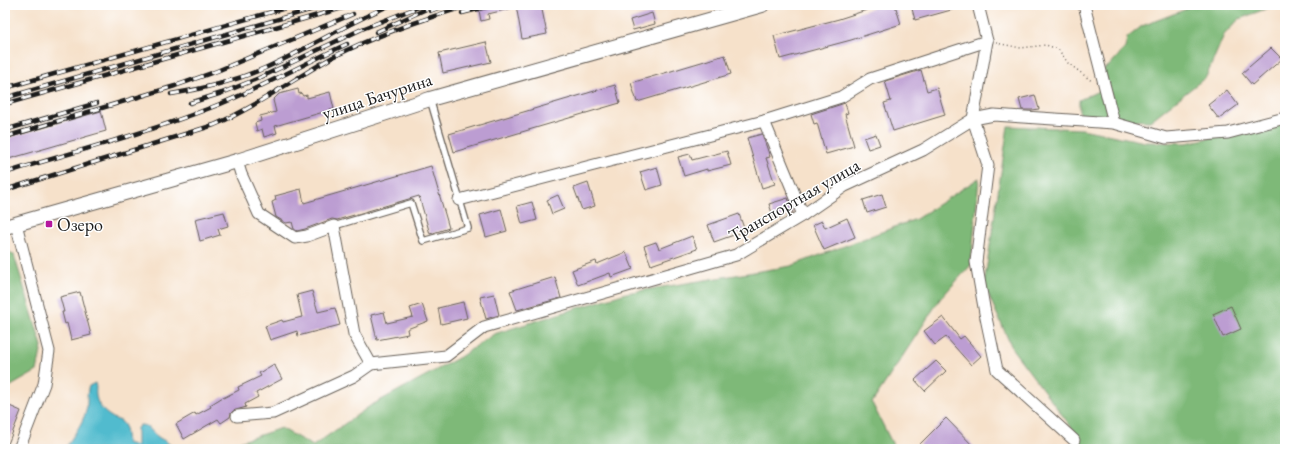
<svg xmlns="http://www.w3.org/2000/svg" width="1290" height="454" viewBox="0 0 1290 454" font-family="'EB Garamond',serif">
	<style>
		.forest { fill: #7eb978; stroke: #4d6a4a }
		.water { fill: #51bbce; stroke: #366c75 }
		.building { fill: #bc9dd2 }
		.lines { fill: none; stroke-linecap: round; stroke-linejoin: round }
		.service-casing { stroke: #686159; stroke-width: 8 }
		.minor-casing { stroke: #686159; stroke-width: 13 }
		.tertiary-casing { stroke: #686159; stroke-width: 16 }
		.path { stroke: #686159; stroke-width: 1.5; stroke-dasharray: 1 3; stroke-linecap: butt }
		.service { stroke: #fff; stroke-width: 5.5 }
		.minor { stroke: #fff; stroke-width: 11 }
		.tertiary { stroke: #fff; stroke-width: 14 }
		.rail-casing { stroke: #1c1c1c; stroke-width: 4.5 }
		.rail { stroke: #fff; stroke-width: 3; stroke-dasharray: 9; stroke-linecap: butt }
		.poi-dot { fill: #b5179e; stroke: #fff; stroke-width: 1.5 }
		.labels { text-anchor: middle; dominant-baseline: central; stroke-width: 3; stroke-linejoin: round; paint-order: stroke }
		.street-label { font-size: 18px; fill: #1c1c1c; stroke: #fff }
		.poi-label { font-size: 18px; fill: #1c1c1c; stroke: #fff; text-anchor: start }
	</style>
	<rect width="100%" height="100%" fill="#fff"/>
	<filter id="ink" filterUnits="userSpaceOnUse"><feTurbulence type="fractalNoise" baseFrequency=".025" numOctaves="2"/><feDisplacementMap in="SourceGraphic" scale="8" xChannelSelector="R" yChannelSelector="G"/><feConvolveMatrix kernelMatrix="1 2 1 2 8 2 1 2 1" color-interpolation-filters="sRGB"/></filter>
	<filter id="wash" filterUnits="userSpaceOnUse"><feTurbulence type="fractalNoise" baseFrequency=".012" numOctaves="4" result="noise"/><feDisplacementMap in="SourceGraphic" scale="16" xChannelSelector="R" yChannelSelector="G"/><feGaussianBlur stdDeviation="0.9" result="paint"/><feColorMatrix in="noise" values="0 0 0 0 0 0 0 0 0 0 0 0 0 0 0 0 0 1.4 0 .05"/><feComposite in="paint" operator="in"/></filter>
	<g filter="url(#wash)">
		<rect width="100%" height="100%" fill="#f6e1ca"/>
		<!-- forest -->
		<g class="forest">
			<polygon points="1192,5 1276,5 1239,19 1224,35 1206,77 1150,121 1118,120 1103,69 1109,66 1125,48 1127,38 1142,26 1184,10"/>
			<polygon points="1101,90 1110,119 1082,116 1079,111 1079,100"/>
			<polygon points="1285,122 1285,449 1076,449 1081,440 1013,350 984,285 1008,126 1082,129 1145,142 1186,143"/>
			<polygon points="979,178 971,265 940,299 872,403 895,449 219,449 281,428 313,446 370,406 460,357 494,334 626,293 791,266 916,219"/>
			<polygon points="5,251 8,251 14,255 42,346 37,371 11,386 5,388"/>
		</g>
		<!-- water -->
		<path class="water" d="M95,383C97,388 95,391 96,396C98,409 110,418 121,421L125,426L127,443L137,446V428L140,425C149,425 151,432 157,436C163,441 169,441 173,449H65C72,437 82,425 86,411C88,403 86,394 89,386Z"/>
		<g id="blocks">
			<!-- building -->
			<g class="building">
				<polygon points="478,5 512,5 513,8 488,14 489,19 481,21"/>
				<polygon points="516,5 541,5 547,34 522,39"/>
				<polygon points="882,5 895,5 901,24 851,40 780,59 774,36 839,19"/>
				<polygon points="911,5 962,5 962,7 915,20"/>
				<polygon points="652,13 655,24 633,30 630,20"/>
				<polygon points="486,42 491,62 443,73 439,53"/>
				<polygon points="1271,48 1282,59 1252,85 1242,73"/>
				<polygon points="725,55 731,74 637,102 631,83"/>
				<polygon points="921,70 927,91 937,88 945,115 893,131 884,103 891,101 885,81"/>
				<polygon points="615,85 620,103 454,152 449,134"/>
				<polygon points="298,89 299,94 301,93 303,96 307,95 307,98 330,92 334,109 275,126 277,133 264,137 262,129 257,131 255,123 261,121 260,116 276,112 273,100 279,94"/>
				<polygon points="1227,90 1238,105 1219,119 1208,105"/>
				<polygon points="1035,95 1039,109 1032,110 1022,110 1019,99"/>
				<polygon points="845,103 848,113 845,114 854,146 826,154 817,123 814,124 811,114"/>
				<polygon points="101,111 106,131 5,160 5,139"/>
				<polygon points="762,134 770,157 766,158 775,184 762,188 747,138"/>
				<polygon points="876,134 880,145 868,149 864,138"/>
				<polygon points="727,151 731,165 707,171 707,169 684,176 678,157 690,154 692,160"/>
				<polygon points="431,166 449,228 430,234 419,196 337,220 332,219 305,229 297,231 294,229 292,222 286,223 276,217 272,202 276,200 275,196 301,189 304,203"/>
				<polygon points="657,167 662,185 646,190 640,172"/>
				<polygon points="588,183 595,206 582,210 574,188"/>
				<polygon points="882,194 886,207 867,213 863,200"/>
				<polygon points="558,195 564,209 552,214 547,200"/>
				<polygon points="788,198 793,213 774,219 769,204"/>
				<polygon points="532,202 537,220 522,224 517,206"/>
				<polygon points="501,209 507,231 486,237 480,215"/>
				<polygon points="224,212 228,226 218,229 220,235 200,241 195,219"/>
				<polygon points="739,214 745,231 714,242 708,225"/>
				<polygon points="847,218 855,237 824,250 813,225 822,221 825,228"/>
				<polygon points="692,236 697,249 651,265 644,246 656,242 659,249"/>
				<polygon points="626,252 633,269 611,277 610,273 578,285 572,270 596,261 597,264"/>
				<polygon points="555,277 561,298 517,310 510,291"/>
				<polygon points="312,291 318,312 335,308 340,325 298,336 297,331 270,340 265,326 282,320 283,322 302,317 297,295"/>
				<polygon points="80,292 91,335 71,340 67,323 65,324 62,312 64,312 60,297"/>
				<polygon points="494,294 499,315 486,319 480,297"/>
				<polygon points="463,302 467,318 441,324 438,308"/>
				<polygon points="422,304 428,321 407,329 408,334 377,340 371,315 384,312 387,323 413,317 410,308"/>
				<polygon points="1231,306 1241,329 1223,337 1213,314"/>
				<polygon points="943,317 960,339 964,336 981,356 971,365 946,337 935,345 924,331"/>
				<polygon points="936,361 946,371 925,391 915,380"/>
				<polygon points="274,364 282,379 256,393 258,397 245,404 246,407 233,411 231,413 230,417 221,423 218,419 184,439 176,424 195,413 196,415 211,407 210,405 223,397 223,398 239,390 238,387 261,376 259,373"/>
				<polygon points="5,404 21,411 6,449 5,449"/>
				<polygon points="946,418 976,449 925,449 920,444"/>
			</g>
		</g>
	</g>
	<g filter="url(#ink)">
		<use href="#blocks" fill-opacity="0" stroke="#686159" stroke-width="1"/>
		<g class="lines">
			<!-- service casing -->
			<g class="service-casing">
				<polyline id="service" points="334,226 411,203 423,241 468,228 430,99"/>
			</g>
			<!-- minor casing -->
			<g class="minor-casing">
				<g id="minor">
					<polyline points="978,5 987,41 973,119 988,165 976,262 985,313 997,370 1074,440"/>
					<polyline points="1084,5 1114,123"/>
					<polyline points="764,121 803,215"/>
					<polyline points="237,161 241,174 259,214 295,238 307,236 334,226 354,334 371,364"/>
					<polyline points="459,200 764,121 841,97 870,79 987,41"/>
					<polyline points="16,224 49,351 44,384 19,449"/>
					<polyline points="237,416 273,413 354,376 371,364 446,356 484,327 736,255 803,215 845,186 923,150 973,119 994,115 1114,123 1166,138 1228,133 1285,118"/>
				</g>
			</g>
			<!-- tertiary casing -->
			<g class="tertiary-casing">
				<polyline id="tertiary" points="5,227 237,161 430,99 762,5"/>
			</g>
			<!-- path -->
			<polyline class="path" points="996,43 1021,48 1046,45 1058,49 1068,63 1093,82"/>
			<!-- service -->
			<use href="#service" class="service"/>
			<!-- minor -->
			<use href="#minor" class="minor"/>
			<!-- tertiary -->
			<use href="#tertiary" class="tertiary"/>
			<!-- rail casing -->
			<g class="rail-casing">
				<g id="rail">
					<polyline points="430,11 446,5"/>
					<polyline points="462,13 494,5"/>
					<polyline points="376,32 435,5"/>
					<polyline points="5,88 296,5"/>
					<path d="M171,94C203,89 235,81 265,68C308,49 347,23 391,5"/>
					<polyline points="5,98 327,5"/>
					<polyline points="190,103 222,93 259,78 362,29 421,6"/>
					<polyline points="5,104 353,5"/>
					<polyline points="5,130 97,103"/>
					<polyline points="5,137 175,86 217,71 353,14"/>
					<path d="M5,173C73,152 144,134 210,108C257,90 301,65 347,44"/>
					<path d="M5,190L214,125C256,107 293,79 333,57C376,35 423,19 470,5"/>
				</g>
			</g>
			<!-- rail -->
			<use href="#rail" class="rail"/>
		</g>
	</g>
	<!-- markers -->
	<rect class="poi-dot" x="45" y="220" width="8" height="8" rx="2"/>
	<g class="labels">
		<!-- street labels -->
		<g class="street-label">
			<text transform="translate(377 96) rotate(-18)">улица Бачурина</text>
			<text transform="translate(794 200) rotate(-30)">Транспортная улица</text>
		</g>
		<!-- poi labels -->
		<g class="poi-label">
			<text x="57" y="224">Озеро</text>
		</g>
	</g>
	<!-- margin -->
	<rect width="1290" height="454" fill="none" stroke="#fff" stroke-width="20"/>
</svg>
